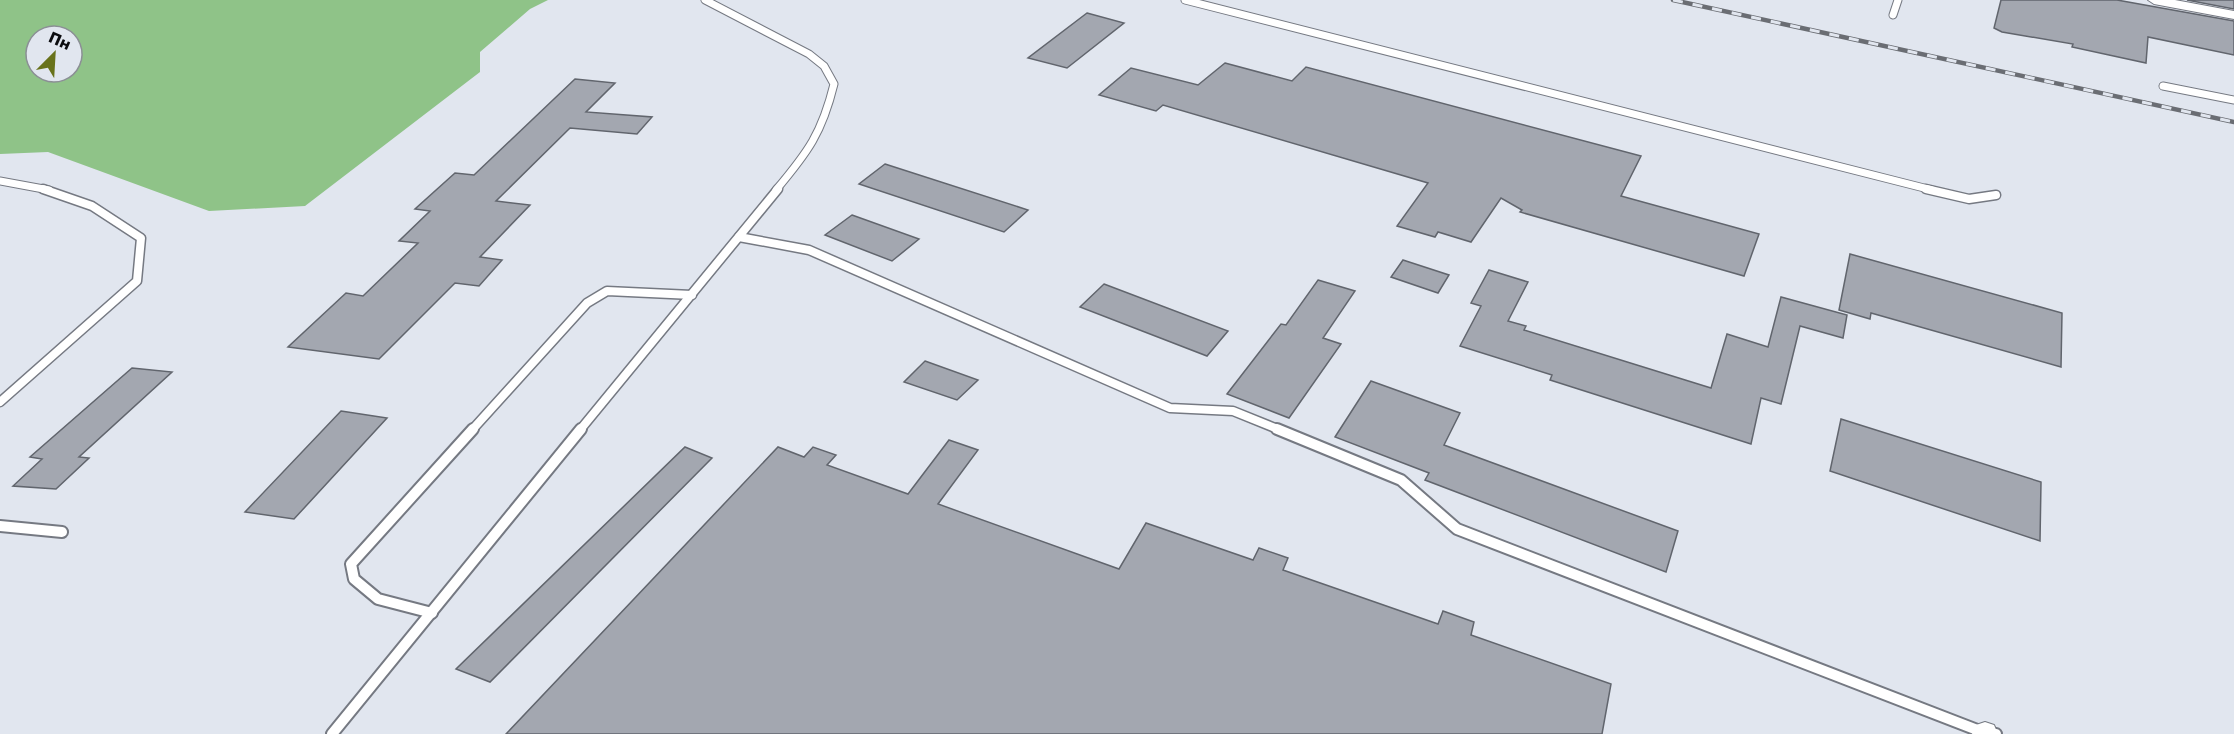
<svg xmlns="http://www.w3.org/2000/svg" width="2234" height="734" viewBox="0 0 2234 734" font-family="Rubik,sans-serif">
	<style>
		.forest { fill: #8fc388; fill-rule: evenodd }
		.building { fill: #a3a7b0; stroke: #61656d; stroke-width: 1.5 }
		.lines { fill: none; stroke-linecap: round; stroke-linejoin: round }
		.lane-far2-casing { stroke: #757982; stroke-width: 9 }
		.lane-far1-casing { stroke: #757982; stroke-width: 11 }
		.lane-casing { stroke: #757982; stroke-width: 14 }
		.street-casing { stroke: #757982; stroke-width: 2 }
		.lane-far2 { stroke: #fff; stroke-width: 7 }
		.lane-far1 { stroke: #fff; stroke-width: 8 }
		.lane { stroke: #fff; stroke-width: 10 }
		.street { fill: #fff; fill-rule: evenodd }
		.rail-casing { stroke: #6a6d73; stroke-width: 4.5 }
		.rail { stroke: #e1e6ef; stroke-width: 3; stroke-dasharray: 10; stroke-linecap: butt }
	</style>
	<rect width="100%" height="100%" fill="#e1e6ef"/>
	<!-- forest -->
	<path class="forest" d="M0,0H548L530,9L480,52V72L305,206L209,211L48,152L0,154ZM36,36H72V72H36Z"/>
	<!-- building -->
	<g class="building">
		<polygon points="2001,0 2117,0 2234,21 2234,55 2148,37 2146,63 2072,47 2073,44 2002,32 1994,28"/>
		<polygon points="2187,0 2234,0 2234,9"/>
		<polygon points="1087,13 1124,23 1067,68 1028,58"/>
		<polygon points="1225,63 1292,81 1306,67 1641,156 1621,196 1759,234 1744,276 1520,212 1522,210 1501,198 1471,242 1438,232 1435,237 1397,226 1428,183 1163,105 1156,111 1099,95 1131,68 1198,85"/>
		<polygon points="575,79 615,83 586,112 652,117 637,134 570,128 496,201 530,205 480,257 502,260 479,286 455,283 379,359 288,347 346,293 363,296 418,243 399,241 430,211 415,209 455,173 474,175"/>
		<polygon points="885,164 1028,210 1004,232 859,184"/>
		<polygon points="852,215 919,239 892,261 825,235"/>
		<polygon points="1850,254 2062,313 2061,367 1871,313 1870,319 1839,310"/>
		<polygon points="1403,260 1449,275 1438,293 1391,277"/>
		<polygon points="1489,270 1528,282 1508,321 1526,326 1524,330 1711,388 1727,334 1768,347 1781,297 1847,315 1843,338 1800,326 1781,404 1761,398 1751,444 1550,380 1552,375 1460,346 1481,306 1471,303"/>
		<polygon points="1318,280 1355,291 1323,338 1341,344 1289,418 1227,394 1281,324 1286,325"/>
		<polygon points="1104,284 1228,331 1207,356 1080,307"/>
		<polygon points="925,361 978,380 957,400 904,382"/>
		<polygon points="132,368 172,372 79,457 89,458 56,489 13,486 42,459 30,457"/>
		<polygon points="1371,381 1460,413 1444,445 1678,531 1666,572 1425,480 1429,473 1335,437"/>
		<polygon points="341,411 387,418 294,519 245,512"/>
		<polygon points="1841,419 2041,482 2040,541 1830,471"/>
		<polygon points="949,440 978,450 938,504 1119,569 1146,523 1253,560 1259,548 1288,558 1283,570 1438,624 1443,611 1474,622 1471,635 1611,684 1602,734 506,734 778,447 804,457 813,447 836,455 827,465 908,494"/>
		<polygon points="685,447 712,458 490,682 456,669"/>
	</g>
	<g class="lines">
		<!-- lane-far2 casing -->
		<g class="lane-far2-casing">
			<g id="lane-far2">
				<path d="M705,0L809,54L824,66L834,84C822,133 808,152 776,190"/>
				<polyline points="1185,0 1932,190"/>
				<polyline points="1893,15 1898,0"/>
				<polyline points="2163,86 2234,100"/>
				<polyline points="0,181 49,190"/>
			</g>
		</g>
		<!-- lane-far1 casing -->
		<g class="lane-far1-casing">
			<g id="lane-far1">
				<polyline points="1926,189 1969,199 1996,195"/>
				<polyline points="739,237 809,250 1170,408 1233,411 1280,430"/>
				<polyline points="0,402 137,281 141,238 92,206 43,189"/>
				<polyline points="472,430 587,303 607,291 692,295"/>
				<polyline points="580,430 778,189"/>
			</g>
		</g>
		<!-- lane casing -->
		<g class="lane-casing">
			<g id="lane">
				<polyline points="1277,429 1401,480 1457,529 1985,733 1996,734"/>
				<polyline points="0,526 62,532"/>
				<polyline points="432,613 378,599 354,579 351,564 473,429"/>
				<polyline points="332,734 581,429"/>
			</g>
		</g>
		<!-- street casing -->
		<g class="street-casing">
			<g id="street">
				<polygon points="2148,0 2175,0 2234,11 2234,19 2154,4"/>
				<polygon points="1985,722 1994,725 1998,734 1972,734 1976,725"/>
			</g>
		</g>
		<!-- lane-far2 -->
		<use href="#lane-far2" class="lane-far2"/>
		<!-- lane-far1 -->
		<use href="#lane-far1" class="lane-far1"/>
		<!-- lane -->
		<use href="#lane" class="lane"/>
		<!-- street -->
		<use href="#street" class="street"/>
		<!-- rail casing -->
		<g class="rail-casing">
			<polyline id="rail" points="1673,0 2234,122"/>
		</g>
		<!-- rail -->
		<use href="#rail" class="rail"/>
	</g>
	<!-- north arrow -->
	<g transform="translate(54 54) rotate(24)"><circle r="28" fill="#e1e6ef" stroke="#8b8f95" stroke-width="1.5"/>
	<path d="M0-4.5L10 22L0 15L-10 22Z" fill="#68721b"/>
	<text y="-9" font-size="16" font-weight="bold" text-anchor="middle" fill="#0b0c0f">Пн</text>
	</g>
</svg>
